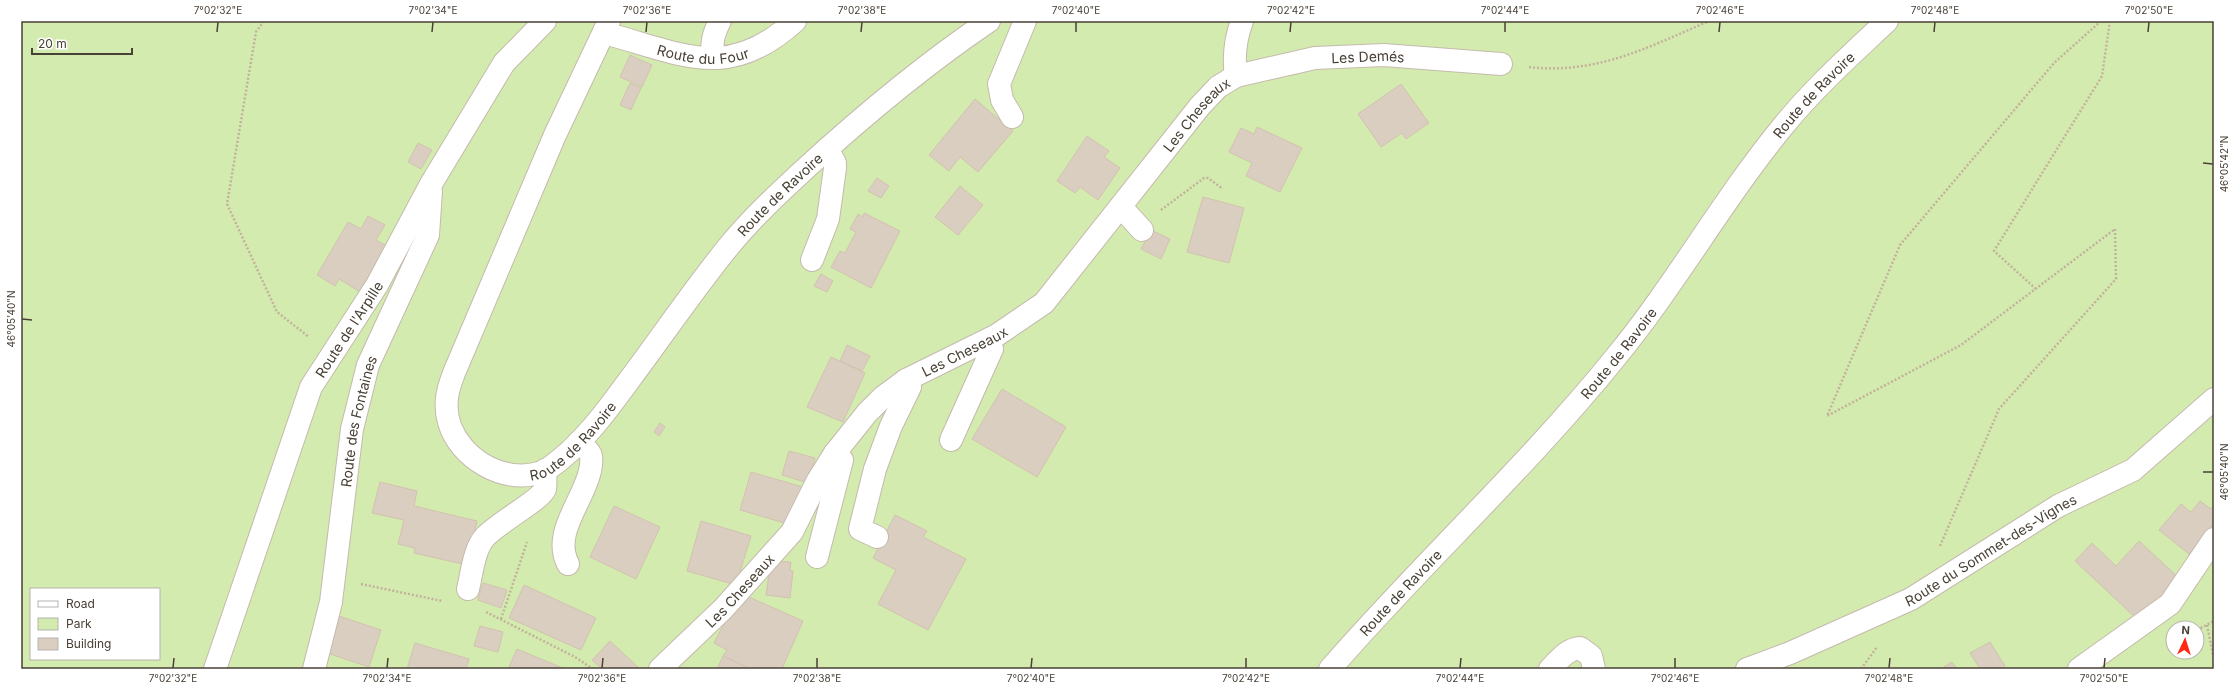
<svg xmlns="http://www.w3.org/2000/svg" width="2235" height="690" viewBox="0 0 2235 690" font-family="Inter,sans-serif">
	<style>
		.green { fill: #d4ebaf; fill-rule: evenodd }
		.building { fill: #dacec0; stroke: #d2c2b0 }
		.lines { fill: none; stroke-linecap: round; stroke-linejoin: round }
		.minor-casing { stroke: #c4baad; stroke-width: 24 }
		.path { stroke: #c3b29b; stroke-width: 2.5; stroke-dasharray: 2 2; stroke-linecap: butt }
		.minor { stroke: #fff; stroke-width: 22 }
		.ticks { fill: none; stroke: #494036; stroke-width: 1.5 }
		.labels { text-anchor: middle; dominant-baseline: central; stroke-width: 3; stroke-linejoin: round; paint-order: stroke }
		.street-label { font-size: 14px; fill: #494036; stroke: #fff }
		.neatline { fill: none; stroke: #494036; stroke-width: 1.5 }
		.ticks-label { font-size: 10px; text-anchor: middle; fill: #494036 }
	</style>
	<rect width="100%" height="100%" fill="#f5f0e8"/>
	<!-- green -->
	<path class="green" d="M21,21H2214V669H21ZM31,589H159V659H31ZM2173,628H2197V652H2173Z"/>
	<!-- building -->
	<g class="building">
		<polygon points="630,55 652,65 642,87 620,77"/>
		<polygon points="630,83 641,88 631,110 620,105"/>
		<polygon points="1401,84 1429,123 1406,139 1402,133 1381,147 1358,114"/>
		<polygon points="975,99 1013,131 978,172 960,157 949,171 929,155"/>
		<polygon points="1257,127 1302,148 1280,192 1246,176 1252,163 1229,152 1241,128 1254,134"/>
		<polygon points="1087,136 1109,151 1104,157 1120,168 1098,200 1080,187 1075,193 1057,181"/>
		<polygon points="418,143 432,150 421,169 408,162"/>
		<polygon points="877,178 889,186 881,198 868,191"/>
		<polygon points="960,186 983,205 958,235 935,217"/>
		<polygon points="1203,197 1244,208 1229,263 1187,252"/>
		<polygon points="864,213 900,231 871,288 831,267 840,251 845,253 856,232 850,229 858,214 863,217"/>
		<polygon points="368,216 385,225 376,240 388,247 362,293 339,279 335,286 317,275 348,222 361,229"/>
		<polygon points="1151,230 1170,239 1161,259 1141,249"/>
		<polygon points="821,274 833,281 827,292 814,286"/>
		<polygon points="847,345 870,356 862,371 840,361"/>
		<polygon points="831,357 865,373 843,422 807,407"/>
		<polygon points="1002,389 1066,427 1037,477 972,439"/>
		<polygon points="660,423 665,427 659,436 654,432"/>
		<polygon points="789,451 815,458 808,483 782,475"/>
		<polygon points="751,472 803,487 791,525 740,510"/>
		<polygon points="380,482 417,491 414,506 477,521 467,565 414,553 415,548 398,544 404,520 372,513"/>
		<polygon points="2200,501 2211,509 2214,505 2214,523 2189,554 2159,530 2181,504 2191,512"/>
		<polygon points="614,506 660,527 636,579 590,557"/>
		<polygon points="895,515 927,531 923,537 966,559 928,630 878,604 896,570 873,558"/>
		<polygon points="701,521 751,536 736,585 687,571"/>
		<polygon points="2139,541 2179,578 2139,621 2075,561 2092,543 2116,566"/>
		<polygon points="775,561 791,562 790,570 793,571 790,598 766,595 770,567"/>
		<polygon points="483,583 507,590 501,608 478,600"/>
		<polygon points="524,585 596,618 581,650 509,618"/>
		<polygon points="740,593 803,621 782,669 750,669 723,656 727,650 714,643"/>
		<polygon points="339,616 381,630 369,667 327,653"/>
		<polygon points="480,626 503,632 498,652 474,646"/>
		<polygon points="610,641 639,668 638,669 602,669 592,660"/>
		<polygon points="1990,642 2005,666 2000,669 1980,669 1970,653"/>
		<polygon points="415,643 469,659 466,669 407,669"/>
		<polygon points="517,649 565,669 508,669"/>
		<polygon points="723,656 750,669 717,669"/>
		<polygon points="1952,662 1957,669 1941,669"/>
	</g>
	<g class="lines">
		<!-- minor casing -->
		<g class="minor-casing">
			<g id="minor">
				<path id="s1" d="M609,21L555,135L454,373C452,379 449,386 448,392C439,434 474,469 513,475C524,476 538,475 548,469C581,446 606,412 630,379C663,335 694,289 729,246C752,218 779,193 806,168C864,115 924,65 989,21"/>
				<path id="s2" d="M604,33C681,53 727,83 795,21"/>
				<path d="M713,58C711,44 713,34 720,21"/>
				<path id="s3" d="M1236,76L1315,58L1384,55L1501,64"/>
				<polyline points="1012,117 1002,100 999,84 1025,21"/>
				<polyline points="1121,207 1142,230"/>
				<polyline points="812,260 828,219 835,168 835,163 827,149"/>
				<polyline points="951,440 992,349 988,340"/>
				<polyline points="877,537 860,529 875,469 891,426 910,387 906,380"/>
				<polyline points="817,557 842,460 835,453"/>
				<path d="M568,564C552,533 583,502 590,471C591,466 592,461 591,456C590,451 583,446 579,442"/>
				<path d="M468,589C472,573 474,549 485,537C495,525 543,498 545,489C546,483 545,476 545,470"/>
				<path id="s4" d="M215,669L311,387L377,285L431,184L504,63L545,21"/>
				<path id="s5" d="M314,669L331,602L352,429L368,365L428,235L431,191"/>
				<path id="s6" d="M660,669L723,609L792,532L818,480L835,453L867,413L883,397L906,380L997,335L1044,303L1200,106L1218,87L1236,76C1233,56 1235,40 1242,21"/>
				<path id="s7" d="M1330,669C1422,563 1527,467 1615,358C1676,284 1723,199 1784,125C1815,87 1852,54 1887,21"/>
				<path d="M1550,669C1559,660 1567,649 1580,648L1591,656L1594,669"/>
				<path id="s8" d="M1747,669L1790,653L1911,599L2058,506L2133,470L2214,399"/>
				<polyline points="2079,669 2170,604 2214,539"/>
			</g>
		</g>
		<!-- path -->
		<g class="path">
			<polyline points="264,21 256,32 227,204 277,312 309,337"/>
			<path d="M1529,67C1596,75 1649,47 1709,21"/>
			<polyline points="1161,210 1204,178 1208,178 1223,189"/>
			<polyline points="2036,289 1994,251 2102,76 2110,21"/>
			<polyline points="1940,546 1999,409 2116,279 2115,229 1961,345 1827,416 1900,245 2054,63 2101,21"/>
			<polyline points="361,584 442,601"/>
			<polyline points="486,612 575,657 593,669"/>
			<polyline points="501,619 527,542"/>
			<polyline points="2207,625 2214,660"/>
			<polyline points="2197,630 2214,621"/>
			<polyline points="1861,669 1877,647"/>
		</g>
		<!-- minor -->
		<use href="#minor" class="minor"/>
	</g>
	<!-- ticks -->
	<path class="ticks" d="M217,32L218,22M432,32L433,22M646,32L647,22M861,32L862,22M1076,32V22M1290,32L1291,22M1505,32V22M1719,32L1720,22M1934,32L1935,22M2148,32L2149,22M2203,163L2213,164M22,319L32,320M2203,472H2213M173,668L174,658M387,668L388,658M602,668L603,658M817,668V658M1031,668L1032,658M1246,668V658M1460,668L1461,658M1675,668V658M1889,668L1890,658M2104,668L2105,658"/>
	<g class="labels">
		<!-- street labels -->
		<g class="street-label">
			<text stroke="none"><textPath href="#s2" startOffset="102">Route du Four</textPath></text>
			<text stroke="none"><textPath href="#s3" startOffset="134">Les Demés</textPath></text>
			<text stroke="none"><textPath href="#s7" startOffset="752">Route de Ravoire</textPath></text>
			<text stroke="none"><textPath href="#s6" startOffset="784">Les Cheseaux</textPath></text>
			<text stroke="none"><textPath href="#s1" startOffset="919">Route de Ravoire</textPath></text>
			<text stroke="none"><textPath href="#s4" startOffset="367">Route de l'Arpille</textPath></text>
			<text stroke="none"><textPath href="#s6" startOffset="448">Les Cheseaux</textPath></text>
			<text stroke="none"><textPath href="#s7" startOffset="428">Route de Ravoire</textPath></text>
			<text stroke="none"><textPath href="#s5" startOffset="252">Route des Fontaines</textPath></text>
			<text stroke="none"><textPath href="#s1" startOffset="595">Route de Ravoire</textPath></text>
			<text stroke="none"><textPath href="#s8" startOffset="272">Route du Sommet-des-Vignes</textPath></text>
			<text stroke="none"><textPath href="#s6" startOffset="112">Les Cheseaux</textPath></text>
			<text stroke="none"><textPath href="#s7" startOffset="104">Route de Ravoire</textPath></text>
		</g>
	</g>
	<!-- border -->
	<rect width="2235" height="690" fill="none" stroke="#ffffff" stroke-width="44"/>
	<!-- legend -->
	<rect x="30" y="588" width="130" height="72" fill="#ffffff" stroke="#b6b3af"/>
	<rect x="38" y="601" width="20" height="6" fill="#ffffff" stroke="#b6b3af"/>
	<text x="66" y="608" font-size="12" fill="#494036">Road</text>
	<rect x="38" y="618" width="20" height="12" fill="#d4ebaf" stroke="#b6b3af"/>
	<text x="66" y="628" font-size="12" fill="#494036">Park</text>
	<rect x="38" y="638" width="20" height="12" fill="#dacec0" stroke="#b6b3af"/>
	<text x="66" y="648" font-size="12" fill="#494036">Building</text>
	<!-- north arrow -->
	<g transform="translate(2185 640) rotate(4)"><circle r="19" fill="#ffffff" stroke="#b6b3af"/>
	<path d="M0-3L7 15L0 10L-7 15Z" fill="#ff2815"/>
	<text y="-6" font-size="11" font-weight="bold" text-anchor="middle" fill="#494036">N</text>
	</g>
	<!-- scale -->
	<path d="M32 48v6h100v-6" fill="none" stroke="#494036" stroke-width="2"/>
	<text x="38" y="48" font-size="12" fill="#494036" stroke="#ffffff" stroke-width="3" paint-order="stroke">20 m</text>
	<rect x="22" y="22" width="2191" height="646" class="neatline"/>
	<g class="ticks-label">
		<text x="218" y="14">7°02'32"E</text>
		<text x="433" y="14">7°02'34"E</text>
		<text x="647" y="14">7°02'36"E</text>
		<text x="862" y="14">7°02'38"E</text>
		<text x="1076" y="14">7°02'40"E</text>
		<text x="1291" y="14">7°02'42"E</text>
		<text x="1505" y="14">7°02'44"E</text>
		<text x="1720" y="14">7°02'46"E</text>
		<text x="1935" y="14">7°02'48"E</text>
		<text x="2149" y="14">7°02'50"E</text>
		<text transform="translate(2224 164) rotate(-90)" y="4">46°05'42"N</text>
		<text transform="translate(11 319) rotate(-90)" y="4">46°05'40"N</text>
		<text transform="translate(2224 472) rotate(-90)" y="4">46°05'40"N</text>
		<text x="173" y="682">7°02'32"E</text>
		<text x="387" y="682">7°02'34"E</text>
		<text x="602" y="682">7°02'36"E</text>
		<text x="817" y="682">7°02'38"E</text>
		<text x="1031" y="682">7°02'40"E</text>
		<text x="1246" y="682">7°02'42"E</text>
		<text x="1460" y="682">7°02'44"E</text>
		<text x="1675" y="682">7°02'46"E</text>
		<text x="1889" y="682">7°02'48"E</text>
		<text x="2104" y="682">7°02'50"E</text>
	</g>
</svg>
